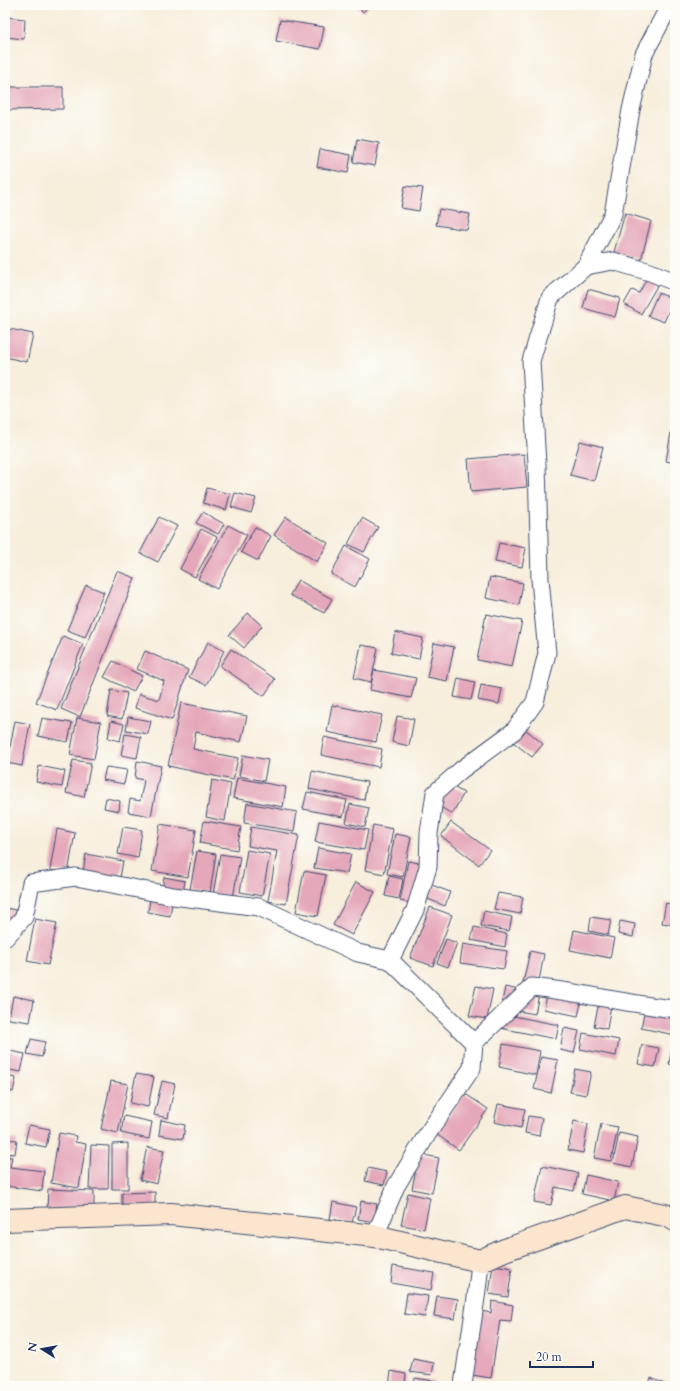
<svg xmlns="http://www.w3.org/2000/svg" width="680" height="1391" viewBox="0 0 680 1391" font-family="Cardo,serif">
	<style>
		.building { fill: #e5a7ba }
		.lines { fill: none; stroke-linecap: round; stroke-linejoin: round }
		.street-casing { stroke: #3c4c71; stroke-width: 19 }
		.secondary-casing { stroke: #3c4c71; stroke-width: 24 }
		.street { stroke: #fff; stroke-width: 17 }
		.secondary { stroke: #fce5cf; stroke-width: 22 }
	</style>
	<rect width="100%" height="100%" fill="#fdfcf7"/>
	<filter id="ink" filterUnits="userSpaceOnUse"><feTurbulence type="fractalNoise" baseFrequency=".025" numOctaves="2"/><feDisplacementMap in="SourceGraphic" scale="8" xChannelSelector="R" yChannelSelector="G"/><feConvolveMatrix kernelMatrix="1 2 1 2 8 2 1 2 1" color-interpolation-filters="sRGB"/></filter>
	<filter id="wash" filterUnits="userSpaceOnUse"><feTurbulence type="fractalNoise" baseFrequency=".012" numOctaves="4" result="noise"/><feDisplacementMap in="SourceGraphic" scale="16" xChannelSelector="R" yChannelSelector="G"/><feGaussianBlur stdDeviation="0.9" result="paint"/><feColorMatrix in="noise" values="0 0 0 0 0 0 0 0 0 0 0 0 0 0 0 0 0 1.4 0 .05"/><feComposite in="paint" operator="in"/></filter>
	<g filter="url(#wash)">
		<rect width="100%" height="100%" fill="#f7eedc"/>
		<g id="blocks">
			<!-- building -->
			<g class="building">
				<polygon points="356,5 370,5 363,12"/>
				<polygon points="5,17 25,19 24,39 5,37"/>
				<polygon points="280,20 324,27 320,49 276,41"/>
				<polygon points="5,87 63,87 63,109 5,110"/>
				<polygon points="357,139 379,143 375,166 353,162"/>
				<polygon points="320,149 351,155 348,173 317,167"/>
				<polygon points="405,186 423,188 419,211 401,208"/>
				<polygon points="439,209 470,214 467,230 436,225"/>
				<polygon points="625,213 651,221 641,260 614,252"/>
				<polygon points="647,278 658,284 641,314 624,304 632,290 639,293"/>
				<polygon points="588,289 620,298 615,317 583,308"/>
				<polygon points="658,293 674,299 664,322 648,316"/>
				<polygon points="5,328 33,334 27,362 5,357"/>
				<polygon points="673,421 675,422 675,463 666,461"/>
				<polygon points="580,441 603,447 594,481 570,475"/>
				<polygon points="524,454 527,487 471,492 468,459"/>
				<polygon points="207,488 230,494 226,510 203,503"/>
				<polygon points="235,493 256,498 251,513 231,507"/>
				<polygon points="203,512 224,524 218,534 196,523"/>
				<polygon points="159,517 177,526 158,562 140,553"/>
				<polygon points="286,517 328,543 317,562 274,535"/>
				<polygon points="362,518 378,527 364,552 348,544"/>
				<polygon points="228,525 247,535 217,589 198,579"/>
				<polygon points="255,527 271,536 258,561 241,552"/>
				<polygon points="201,529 217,537 195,577 180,569"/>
				<polygon points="499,543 526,548 522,567 495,562"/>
				<polygon points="346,546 370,559 355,587 331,574"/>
				<polygon points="117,571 135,578 80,717 61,709"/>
				<polygon points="490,577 523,583 519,605 486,598"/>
				<polygon points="298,580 332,599 324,613 290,595"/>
				<polygon points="86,585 104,592 85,637 67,630"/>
				<polygon points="248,613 262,626 244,648 229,635"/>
				<polygon points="486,614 522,621 512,667 477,660"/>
				<polygon points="395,632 423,638 419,659 391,653"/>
				<polygon points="63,636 83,644 57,710 36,702"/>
				<polygon points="208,642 224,651 206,685 189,677"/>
				<polygon points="434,643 454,647 447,681 427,677"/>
				<polygon points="361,645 378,648 371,682 354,678"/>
				<polygon points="231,649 275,679 264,696 220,666"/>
				<polygon points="145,651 188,670 172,720 135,708 139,694 159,700 164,681 137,669"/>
				<polygon points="113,661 142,676 133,692 104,677"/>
				<polygon points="374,670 416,678 411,698 370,690"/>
				<polygon points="458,678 475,682 471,700 454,697"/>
				<polygon points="481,685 502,689 499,704 478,700"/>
				<polygon points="111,690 127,693 122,719 107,716"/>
				<polygon points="181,703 247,716 241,742 196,732 193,749 238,758 233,780 168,766"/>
				<polygon points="332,705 382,715 376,742 327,732"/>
				<polygon points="397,716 414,719 409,746 392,742"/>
				<polygon points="128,717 151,721 148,734 126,730"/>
				<polygon points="42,718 72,723 68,742 38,736"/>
				<polygon points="77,718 101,722 94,759 70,755"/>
				<polygon points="15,721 30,724 22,766 7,763"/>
				<polygon points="111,721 124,724 120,741 108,738"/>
				<polygon points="524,728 543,744 532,757 513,742"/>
				<polygon points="125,734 141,737 137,758 121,755"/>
				<polygon points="324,737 382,749 379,767 321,755"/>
				<polygon points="243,755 268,760 264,781 239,776"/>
				<polygon points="73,760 91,763 84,797 66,793"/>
				<polygon points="137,761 161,766 151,816 128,812 130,799 140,801 144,780 135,778"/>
				<polygon points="39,766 65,771 62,787 36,782"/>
				<polygon points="106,767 127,770 124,784 103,780"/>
				<polygon points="312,771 367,782 364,800 309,789"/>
				<polygon points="237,778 286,787 283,807 233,798"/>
				<polygon points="212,780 231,784 225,821 206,817"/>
				<polygon points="446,783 464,793 452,814 434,803"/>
				<polygon points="307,792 347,800 343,817 303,809"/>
				<polygon points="106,798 120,801 119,811 104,808"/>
				<polygon points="247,803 297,812 294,831 244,823"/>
				<polygon points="350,804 369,808 365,827 346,823"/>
				<polygon points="204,821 241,827 237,850 200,843"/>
				<polygon points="319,821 368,830 364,850 315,842"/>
				<polygon points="451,822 490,850 479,865 441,836"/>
				<polygon points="160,824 196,830 188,877 152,871"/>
				<polygon points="373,825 393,829 384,874 365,870"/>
				<polygon points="123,827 142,830 138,858 118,854"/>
				<polygon points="251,827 299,835 286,904 268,901 277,851 248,846"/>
				<polygon points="57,829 75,833 68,873 50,870"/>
				<polygon points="395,834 411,837 403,877 387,874"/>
				<polygon points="318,848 351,854 347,873 314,868"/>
				<polygon points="247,850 270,854 262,896 240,892"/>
				<polygon points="197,851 216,854 210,892 190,889"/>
				<polygon points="86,854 123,861 120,878 83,872"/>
				<polygon points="220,854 240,857 233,898 213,895"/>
				<polygon points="408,861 425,864 417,904 400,901"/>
				<polygon points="304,871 326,875 318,916 296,912"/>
				<polygon points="389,876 403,879 399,899 385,896"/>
				<polygon points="164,877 185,881 183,893 162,890"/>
				<polygon points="356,882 375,892 352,935 333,925"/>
				<polygon points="429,884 450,892 445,906 423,897"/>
				<polygon points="498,893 523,897 520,914 494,909"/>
				<polygon points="150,900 172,904 170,916 148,912"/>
				<polygon points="666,903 675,905 675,925 662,923"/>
				<polygon points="430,907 452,915 433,966 410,958"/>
				<polygon points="5,908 16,910 13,927 5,926"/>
				<polygon points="484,911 512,917 509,931 481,926"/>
				<polygon points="591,917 611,920 608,935 589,931"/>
				<polygon points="35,919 57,923 48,965 27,961"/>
				<polygon points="620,921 635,924 633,937 618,934"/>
				<polygon points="474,927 507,934 505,947 471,940"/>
				<polygon points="574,930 614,938 610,958 570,950"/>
				<polygon points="446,939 457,943 448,967 437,963"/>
				<polygon points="463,944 507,951 504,969 460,963"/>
				<polygon points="530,951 544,954 538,986 523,983"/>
				<polygon points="476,986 493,989 487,1019 469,1016"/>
				<polygon points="505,987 539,994 535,1014 501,1008"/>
				<polygon points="13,996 34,1000 30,1022 9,1019"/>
				<polygon points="547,996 581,1003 578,1016 544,1009"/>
				<polygon points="599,1002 611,1005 607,1029 594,1026"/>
				<polygon points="498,1013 559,1025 556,1039 495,1027"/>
				<polygon points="644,1013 675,1019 675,1035 641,1028"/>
				<polygon points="564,1028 579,1031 574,1053 560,1050"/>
				<polygon points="583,1033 619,1040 616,1056 580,1049"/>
				<polygon points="31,1039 45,1042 42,1057 27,1054"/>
				<polygon points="503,1044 540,1051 536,1075 499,1067"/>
				<polygon points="642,1045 659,1048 655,1067 638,1064"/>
				<polygon points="672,1048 675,1049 675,1065 669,1064"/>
				<polygon points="5,1050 25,1054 21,1072 5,1069"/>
				<polygon points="541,1057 558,1060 551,1093 534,1089"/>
				<polygon points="575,1069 591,1072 586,1095 570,1092"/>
				<polygon points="136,1074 154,1077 148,1107 130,1103"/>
				<polygon points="5,1076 16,1078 13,1092 5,1090"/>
				<polygon points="111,1081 128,1084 118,1133 101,1129"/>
				<polygon points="162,1081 175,1084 168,1118 154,1115"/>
				<polygon points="464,1093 488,1109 459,1150 436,1134"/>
				<polygon points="498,1104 525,1109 521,1128 494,1122"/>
				<polygon points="124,1116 152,1122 149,1139 121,1133"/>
				<polygon points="528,1116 542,1118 539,1136 525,1133"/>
				<polygon points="161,1120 185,1125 183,1139 159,1135"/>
				<polygon points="574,1121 588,1124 583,1153 568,1150"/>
				<polygon points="601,1124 618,1127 611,1161 594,1158"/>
				<polygon points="29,1125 50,1129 46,1147 25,1143"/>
				<polygon points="59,1133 76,1136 75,1142 86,1144 79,1188 51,1183"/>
				<polygon points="619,1133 638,1137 632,1167 613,1163"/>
				<polygon points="5,1139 17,1140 15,1154 5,1153"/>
				<polygon points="128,1143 128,1189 112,1189 112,1144"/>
				<polygon points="91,1145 109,1146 108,1189 89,1189"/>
				<polygon points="147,1147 164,1150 157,1184 140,1180"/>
				<polygon points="419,1154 439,1158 432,1193 412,1189"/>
				<polygon points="5,1157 12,1157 10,1167 44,1171 42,1191 5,1186"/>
				<polygon points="542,1166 578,1173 574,1191 555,1187 551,1205 534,1202"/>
				<polygon points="368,1168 387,1172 384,1185 365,1181"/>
				<polygon points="586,1175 618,1182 614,1201 582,1194"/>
				<polygon points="48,1189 94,1191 94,1211 47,1210"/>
				<polygon points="155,1192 155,1206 122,1206 122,1193"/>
				<polygon points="408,1193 430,1198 424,1229 401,1225"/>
				<polygon points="361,1201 377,1204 374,1222 358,1219"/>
				<polygon points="333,1202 356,1207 352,1223 330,1219"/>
				<polygon points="493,1265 512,1268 508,1297 489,1294"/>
				<polygon points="393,1266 434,1273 431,1290 391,1283"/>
				<polygon points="407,1293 428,1296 425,1317 404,1314"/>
				<polygon points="437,1296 458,1299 455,1319 434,1316"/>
				<polygon points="492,1301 513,1305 511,1321 500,1320 491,1378 472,1375 481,1311 491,1313"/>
				<polygon points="413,1359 434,1363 432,1375 410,1372"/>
				<polygon points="391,1371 406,1374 405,1386 389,1386"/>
				<polygon points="415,1378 434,1381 433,1386 414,1386"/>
				<polygon points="651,1378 669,1386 648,1386"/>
			</g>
		</g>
	</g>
	<g filter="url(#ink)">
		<use href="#blocks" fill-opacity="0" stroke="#3c4c71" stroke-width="1"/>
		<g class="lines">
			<!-- street casing -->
			<g class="street-casing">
				<g id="street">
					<polyline points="586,266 613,261 650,272 675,282"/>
					<polyline points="5,938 24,917 31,883 76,877 173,896 259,907 358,953 390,960"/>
					<path d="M474,1043L532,987C580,992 627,1004 675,1009"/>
					<polyline points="375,1236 396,1186 428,1133 472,1068 474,1043 390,960 415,910 428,867 429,833 435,793 461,770 514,731 535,702 547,653 540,579 537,464 531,361 550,298 586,266 613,214 631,110 644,54 664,16 671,5"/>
					<path d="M463,1386C468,1344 477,1303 480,1261"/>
				</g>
			</g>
			<!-- secondary casing -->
			<g class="secondary-casing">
				<polyline id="secondary" points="5,1220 171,1214 375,1236 480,1261 502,1251 625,1207 669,1216 675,1220"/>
			</g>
			<!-- street -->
			<use href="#street" class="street"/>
			<!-- secondary -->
			<use href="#secondary" class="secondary"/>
		</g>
	</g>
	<!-- margin -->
	<rect width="680" height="1391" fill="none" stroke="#fdfcf7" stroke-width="20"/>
	<!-- north arrow -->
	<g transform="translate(42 1349) rotate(281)" stroke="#fdfcf7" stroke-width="3" paint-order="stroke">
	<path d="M0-3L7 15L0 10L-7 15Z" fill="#1b2f5e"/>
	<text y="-6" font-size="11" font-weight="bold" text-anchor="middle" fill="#1b2f5e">N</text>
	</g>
	<!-- scale -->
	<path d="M530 1361v6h63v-6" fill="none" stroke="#1b2f5e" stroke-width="2"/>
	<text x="536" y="1361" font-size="12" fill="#1b2f5e" stroke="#fdfcf7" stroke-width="3" paint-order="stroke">20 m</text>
</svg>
